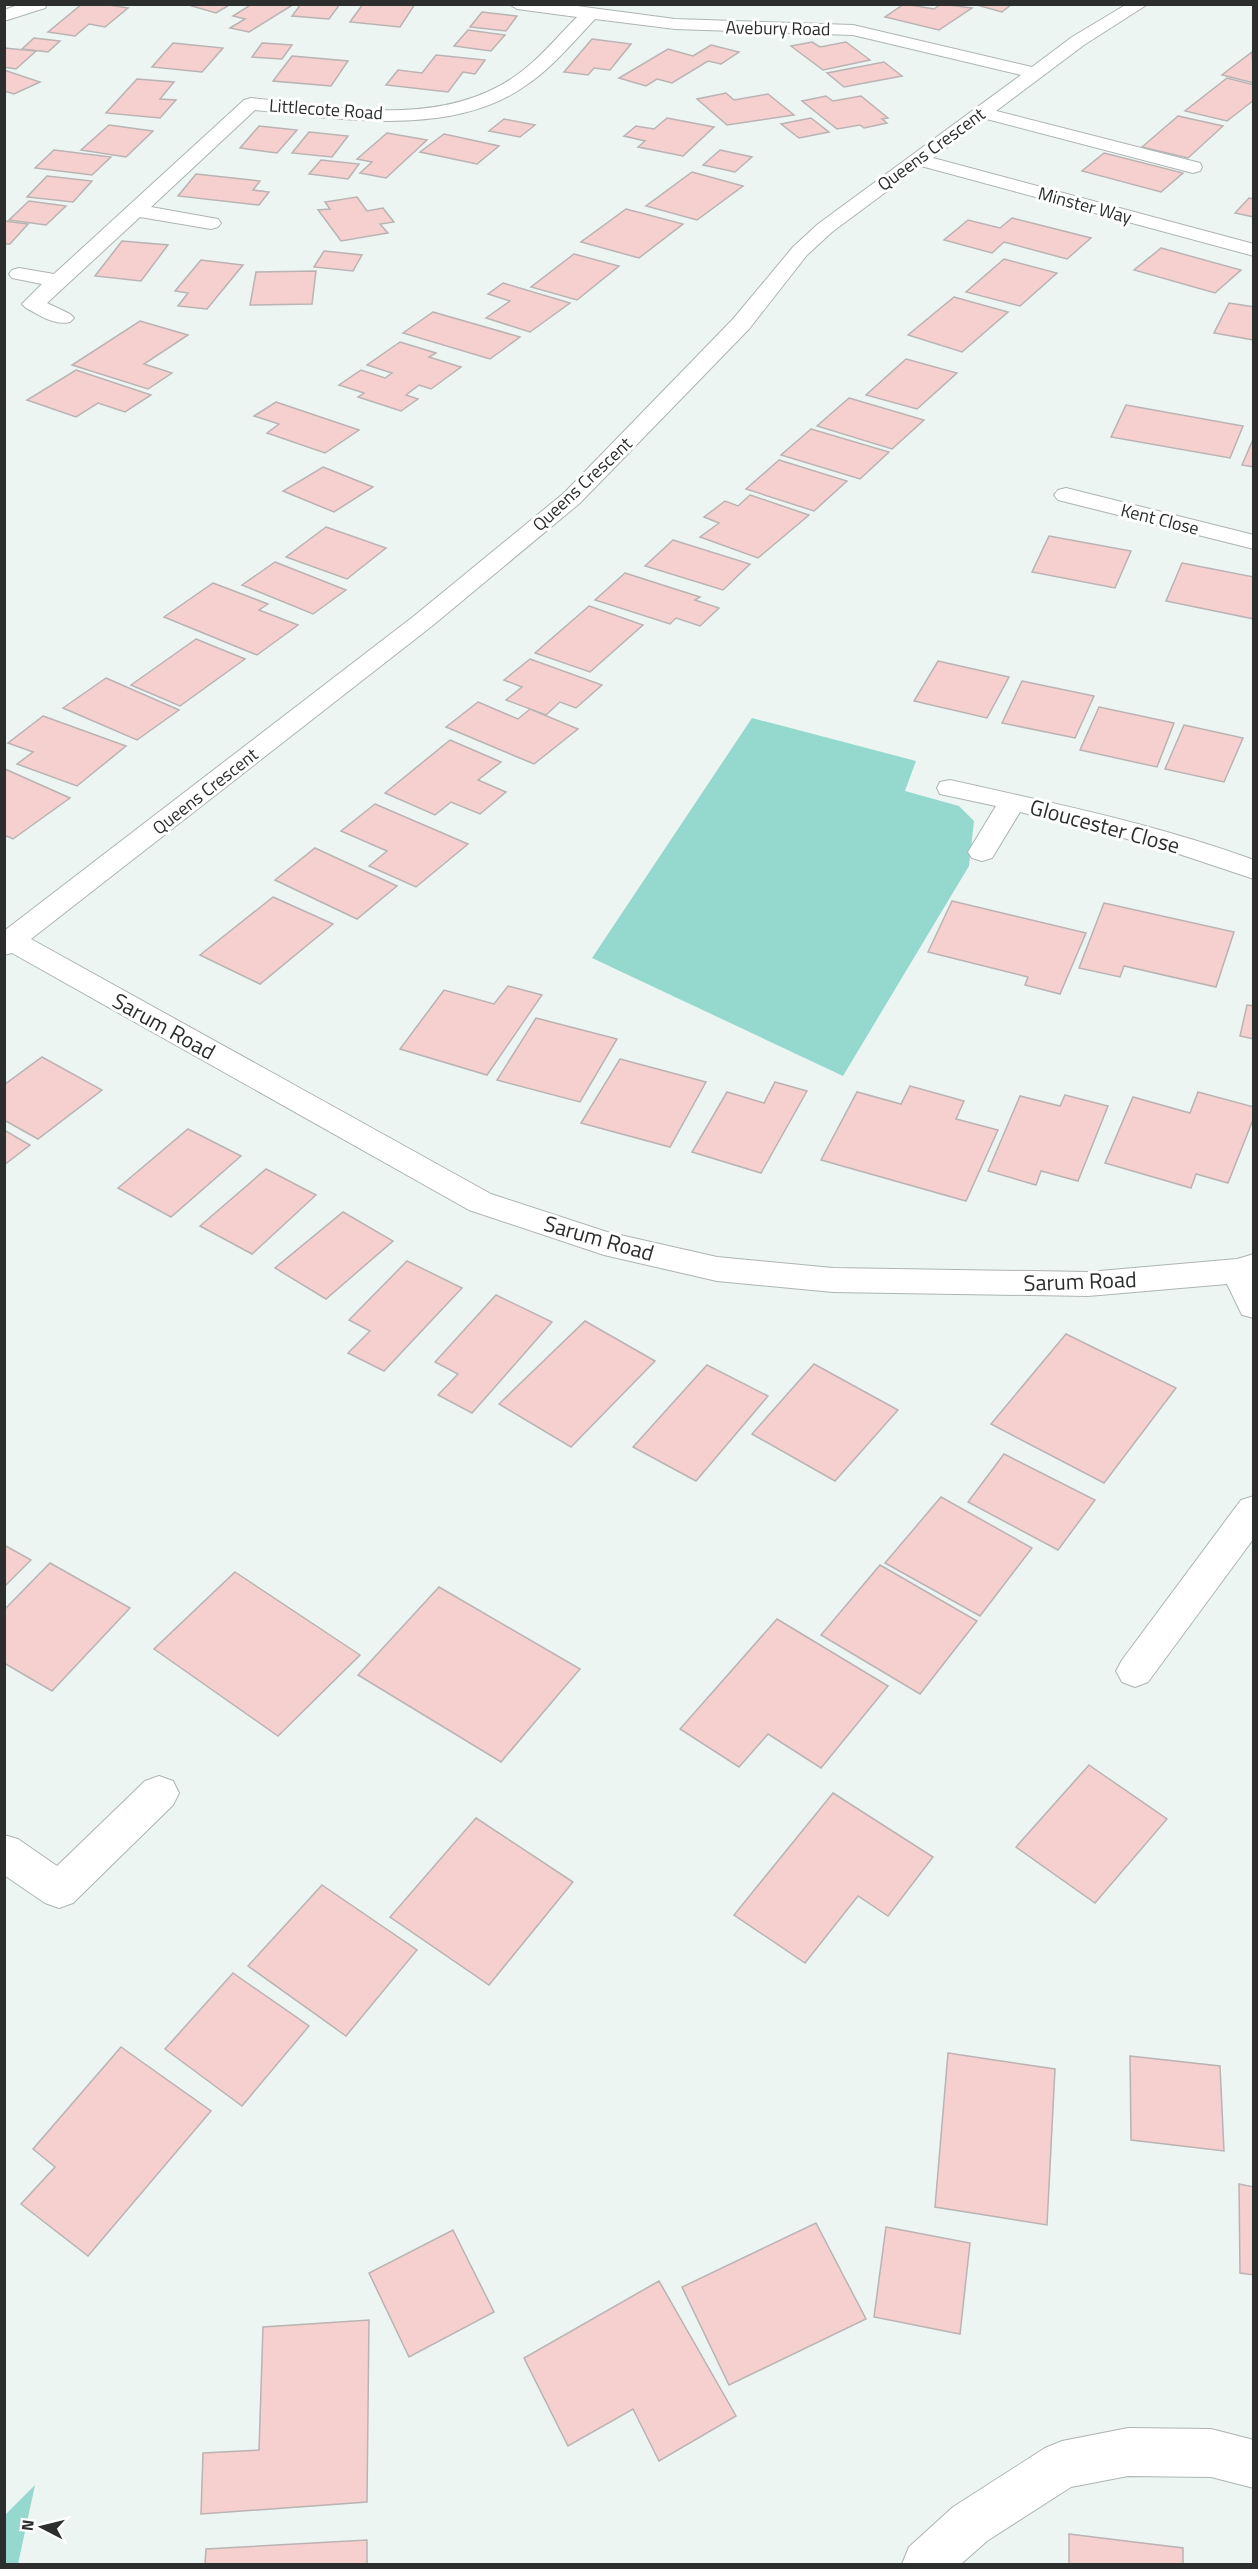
<svg xmlns="http://www.w3.org/2000/svg" width="1258" height="2569" viewBox="0 0 1258 2569" font-family="'Titillium Web',sans-serif">
	<style>
		.green { fill: #95d9ce }
		.building { fill: #f5d0cf; stroke: #bab3b3; stroke-width: 1.5 }
		.lines { fill: none; stroke-linecap: round; stroke-linejoin: round }
		.service-casing { stroke: #adb4b3; stroke-width: 2 }
		.minor-casing { stroke: #adb4b3; stroke-width: 2 }
		.service { fill: #fff; fill-rule: evenodd }
		.minor { fill: #fff; fill-rule: evenodd }
		.labels { text-anchor: middle; dominant-baseline: central; stroke-width: 6; stroke-linejoin: round; paint-order: stroke }
		.far-street-label { font-size: 18px; fill: #2c2e2e; stroke: #fff }
		.street-label { font-size: 22px; fill: #2c2e2e; stroke: #fff }
	</style>
	<rect width="100%" height="100%" fill="#edf5f3"/>
	<!-- green -->
	<g class="green">
		<polygon points="752,718 916,761 905,791 959,806 974,821 969,866 843,1076 592,958"/>
		<polygon points="35,2485 18,2564 5,2564 5,2515"/>
	</g>
	<!-- building -->
	<g class="building">
		<polygon points="82,4 102,4 128,8 105,27 89,24 75,36 48,32"/>
		<polygon points="185,4 231,4 216,13"/>
		<polygon points="252,4 284,4 291,6 249,32 230,28 245,19 233,16"/>
		<polygon points="301,4 340,4 329,19 292,16"/>
		<polygon points="363,4 415,4 400,27 350,22"/>
		<polygon points="904,4 934,9 941,4 972,8 939,30 885,17"/>
		<polygon points="973,4 1012,4 1002,12"/>
		<polygon points="482,12 517,16 506,31 470,27"/>
		<polygon points="468,30 505,35 491,51 454,46"/>
		<polygon points="34,38 60,41 48,52 22,49"/>
		<polygon points="592,39 631,44 610,70 594,68 588,75 564,72"/>
		<polygon points="812,42 820,47 846,42 870,60 823,70 791,46"/>
		<polygon points="173,43 223,48 202,72 152,67"/>
		<polygon points="262,43 292,45 282,59 252,57"/>
		<polygon points="711,45 739,52 721,64 708,61 672,83 657,79 646,86 619,78 668,49 693,56"/>
		<polygon points="4,48 36,51 16,69 4,67"/>
		<polygon points="1252,52 1254,83 1222,75"/>
		<polygon points="436,55 485,60 475,74 463,72 448,92 386,85 398,70 422,73"/>
		<polygon points="292,56 348,61 331,86 273,81"/>
		<polygon points="884,62 902,76 844,87 827,73"/>
		<polygon points="4,70 40,82 14,94 4,91"/>
		<polygon points="1227,78 1254,85 1254,100 1227,121 1185,111"/>
		<polygon points="137,79 174,82 160,99 176,100 160,118 106,113"/>
		<polygon points="726,93 734,100 768,94 794,115 727,125 697,99"/>
		<polygon points="826,96 833,101 861,96 888,118 882,119 887,123 864,128 860,125 837,129 802,101"/>
		<polygon points="1178,116 1223,126 1188,158 1142,147"/>
		<polygon points="667,118 714,127 683,156 638,147 645,141 624,136 636,126 654,129"/>
		<polygon points="811,118 829,132 799,138 781,124"/>
		<polygon points="504,119 535,125 520,137 489,131"/>
		<polygon points="109,125 153,131 126,157 81,150"/>
		<polygon points="259,126 297,130 277,153 240,148"/>
		<polygon points="309,132 348,136 332,157 292,153"/>
		<polygon points="387,133 427,140 386,178 360,173 372,162 357,159"/>
		<polygon points="444,134 499,146 477,164 420,152"/>
		<polygon points="54,150 111,157 92,175 35,168"/>
		<polygon points="720,150 752,157 735,172 703,165"/>
		<polygon points="1104,153 1183,173 1161,192 1082,171"/>
		<polygon points="321,160 359,164 348,179 309,174"/>
		<polygon points="692,172 743,186 697,220 646,206"/>
		<polygon points="196,174 260,181 253,190 269,192 259,205 178,196"/>
		<polygon points="47,176 92,181 73,202 27,197"/>
		<polygon points="357,197 367,211 383,208 394,222 380,224 388,233 341,241 318,210 330,209 325,202"/>
		<polygon points="1249,198 1254,199 1254,217 1235,213"/>
		<polygon points="29,201 66,206 46,225 9,220"/>
		<polygon points="626,209 683,224 639,258 581,242"/>
		<polygon points="1012,218 1091,238 1067,259 1004,242 992,253 944,240 968,220 1000,228"/>
		<polygon points="4,221 28,224 10,244 4,244"/>
		<polygon points="122,241 168,245 141,281 95,276"/>
		<polygon points="1161,248 1241,270 1215,293 1134,270"/>
		<polygon points="324,251 362,255 353,271 314,267"/>
		<polygon points="574,254 619,266 577,300 531,287"/>
		<polygon points="1004,259 1057,273 1020,306 966,292"/>
		<polygon points="201,260 243,265 207,309 178,306 188,293 175,291"/>
		<polygon points="316,271 312,304 250,305 256,272"/>
		<polygon points="503,283 570,303 530,332 486,318 510,301 488,294"/>
		<polygon points="954,297 1008,312 962,352 908,335"/>
		<polygon points="1229,303 1254,307 1254,340 1214,333"/>
		<polygon points="433,312 520,337 490,359 403,333"/>
		<polygon points="140,321 188,335 144,364 172,373 148,389 72,365"/>
		<polygon points="400,342 436,353 429,357 461,367 431,389 419,385 406,395 418,399 401,411 358,397 364,393 339,385 361,370 385,378 392,373 367,365"/>
		<polygon points="906,359 957,373 917,409 866,395"/>
		<polygon points="76,370 151,395 125,412 98,403 76,417 27,400"/>
		<polygon points="849,398 924,420 892,449 817,426"/>
		<polygon points="276,402 359,430 325,453 267,433 279,424 254,416"/>
		<polygon points="1126,405 1243,426 1230,458 1111,437"/>
		<polygon points="811,429 889,452 860,479 781,455"/>
		<polygon points="1254,437 1254,467 1242,465"/>
		<polygon points="779,460 847,481 814,511 746,489"/>
		<polygon points="323,467 373,487 334,512 283,491"/>
		<polygon points="750,495 809,515 758,558 700,537 719,523 704,517 725,501 738,506"/>
		<polygon points="326,527 386,548 347,579 286,557"/>
		<polygon points="1049,536 1131,551 1115,588 1032,572"/>
		<polygon points="673,540 750,564 723,590 645,566"/>
		<polygon points="275,562 346,590 313,614 242,585"/>
		<polygon points="1182,563 1254,577 1254,619 1166,601"/>
		<polygon points="625,573 700,597 695,600 719,608 700,626 676,618 670,624 595,600"/>
		<polygon points="213,583 268,604 259,610 298,625 257,655 164,617"/>
		<polygon points="589,606 643,625 590,672 535,653"/>
		<polygon points="196,639 245,659 180,706 131,685"/>
		<polygon points="530,659 602,685 576,708 560,702 546,715 506,700 522,687 504,680"/>
		<polygon points="938,661 1009,677 987,718 914,701"/>
		<polygon points="106,678 179,710 137,740 63,708"/>
		<polygon points="1022,681 1094,696 1075,738 1002,723"/>
		<polygon points="478,702 518,719 530,709 578,729 534,764 446,727"/>
		<polygon points="1099,707 1174,723 1157,767 1080,750"/>
		<polygon points="43,716 126,746 77,786 17,764 33,752 8,743"/>
		<polygon points="1184,725 1243,738 1224,782 1165,769"/>
		<polygon points="450,740 501,762 478,780 506,792 480,814 451,802 435,815 385,793"/>
		<polygon points="5,769 70,798 13,839 4,835"/>
		<polygon points="375,804 468,844 416,887 369,866 387,851 341,831"/>
		<polygon points="315,848 397,886 357,919 275,880"/>
		<polygon points="273,897 333,924 260,984 200,955"/>
		<polygon points="952,901 1086,933 1060,994 1025,985 1028,977 928,952"/>
		<polygon points="1104,903 1234,932 1216,987 1124,966 1120,977 1079,968"/>
		<polygon points="508,986 542,995 487,1075 400,1049 444,990 494,1004"/>
		<polygon points="1247,1005 1254,1006 1254,1039 1240,1036"/>
		<polygon points="536,1018 617,1039 580,1102 497,1080"/>
		<polygon points="42,1057 102,1090 38,1139 4,1120 4,1085"/>
		<polygon points="620,1059 706,1082 670,1147 581,1123"/>
		<polygon points="775,1082 807,1091 761,1173 692,1152 727,1092 764,1103"/>
		<polygon points="910,1086 964,1101 956,1119 998,1130 966,1201 821,1160 857,1092 901,1104"/>
		<polygon points="1198,1092 1254,1107 1254,1117 1228,1183 1196,1174 1191,1188 1105,1163 1133,1097 1190,1113"/>
		<polygon points="1065,1095 1108,1106 1078,1181 1041,1171 1036,1185 988,1171 1020,1096 1060,1106"/>
		<polygon points="188,1129 241,1156 171,1217 118,1188"/>
		<polygon points="4,1130 30,1145 4,1165"/>
		<polygon points="266,1169 316,1195 252,1254 200,1226"/>
		<polygon points="343,1212 393,1241 326,1299 275,1268"/>
		<polygon points="407,1261 462,1288 384,1371 348,1353 370,1331 349,1320"/>
		<polygon points="496,1295 552,1322 472,1413 438,1395 458,1374 435,1362"/>
		<polygon points="585,1321 655,1361 571,1447 499,1404"/>
		<polygon points="1066,1334 1176,1388 1104,1483 991,1424"/>
		<polygon points="814,1364 898,1410 835,1481 752,1434"/>
		<polygon points="707,1365 768,1396 696,1481 633,1447"/>
		<polygon points="1004,1454 1095,1500 1058,1550 968,1502"/>
		<polygon points="941,1497 1032,1548 980,1616 885,1563"/>
		<polygon points="4,1545 31,1560 4,1587"/>
		<polygon points="50,1563 130,1608 52,1691 4,1663 4,1610"/>
		<polygon points="880,1565 977,1621 920,1694 821,1635"/>
		<polygon points="235,1572 360,1655 278,1736 154,1649"/>
		<polygon points="439,1587 580,1669 501,1762 358,1675"/>
		<polygon points="777,1619 888,1686 821,1768 768,1734 739,1767 680,1729"/>
		<polygon points="1089,1765 1167,1819 1095,1903 1016,1847"/>
		<polygon points="833,1793 933,1857 888,1916 858,1896 805,1963 734,1915"/>
		<polygon points="476,1818 573,1882 489,1985 390,1917"/>
		<polygon points="322,1885 417,1950 346,2036 248,1966"/>
		<polygon points="233,1973 309,2026 242,2106 165,2049"/>
		<polygon points="121,2047 211,2111 88,2256 21,2204 55,2167 33,2149"/>
		<polygon points="948,2053 1055,2069 1047,2225 935,2207"/>
		<polygon points="1130,2056 1220,2066 1224,2151 1131,2140"/>
		<polygon points="1239,2184 1254,2187 1254,2275 1240,2273"/>
		<polygon points="816,2223 866,2319 729,2385 682,2287"/>
		<polygon points="886,2227 970,2243 960,2334 874,2317"/>
		<polygon points="453,2230 494,2312 409,2357 369,2273"/>
		<polygon points="659,2281 736,2416 659,2461 633,2409 568,2446 524,2358"/>
		<polygon points="369,2320 367,2502 201,2514 203,2453 259,2450 263,2327"/>
		<polygon points="1069,2534 1183,2548 1183,2564 1069,2564"/>
		<polygon points="367,2540 367,2564 205,2564 206,2549"/>
	</g>
	<g class="lines">
		<!-- service casing -->
		<g class="service-casing">
			<polygon id="service" points="981,107 1200,163 1202,167 1200,171 1193,173 975,116 972,112 975,108"/>
		</g>
		<!-- minor casing -->
		<g class="minor-casing">
			<g id="minor">
				<polygon points="21,4 47,4 45,8 4,21 4,10"/>
				<path d="M509,4H562L675,19L853,25L1032,67L1072,37L1127,4H1148L1084,45L933,158L1254,244V256L921,166L832,232L807,255L749,329L580,503L432,626L31,939L491,1194L607,1232L717,1257L833,1268L1088,1272L1237,1259L1254,1254V1318L1242,1315L1227,1284L1088,1296L833,1292L717,1281L604,1255L469,1210L12,953L4,955V931L414,616L564,493L733,319L793,247L818,224L1021,75L853,35L675,29L595,19C573,42 552,68 525,86C451,138 340,119 255,110L151,207L218,219L221,223L218,227L211,229L140,217L47,303L70,314L74,318L70,322C55,326 39,315 26,308L22,304L42,284L12,278L9,274L12,270L19,268L54,274L244,100L251,98C334,107 436,128 511,79C536,63 556,38 577,17L517,9Z"/>
				<polygon points="1066,488 1254,535 1254,549 1058,500 1054,495 1058,490"/>
				<path d="M950,780C1052,803 1156,824 1254,860V879L1155,846L1020,812L992,858L982,861L972,858L968,852L996,806L940,794L937,788L940,782Z"/>
				<polygon points="1254,1496 1254,1538 1148,1682 1135,1687 1122,1682 1116,1671 1122,1660 1241,1500"/>
				<polygon points="159,1776 173,1781 179,1793 173,1805 73,1903 59,1908 45,1903 4,1875 4,1835 18,1839 57,1866 145,1781"/>
				<polygon points="1128,2428 1211,2429 1254,2440 1254,2488 1211,2477 1128,2476 1071,2487 987,2541 961,2564 902,2564 909,2547 953,2507 1045,2448 1062,2441"/>
			</g>
		</g>
		<!-- service -->
		<use href="#service" class="service"/>
		<!-- minor -->
		<use href="#minor" class="minor"/>
	</g>
	<g class="labels">
		<!-- far-street labels -->
		<g class="far-street-label">
			<text transform="translate(778 28) rotate(1)">Avebury Road</text>
			<text transform="translate(326 109) rotate(4)">Littlecote Road</text>
			<text transform="translate(931 149) rotate(-36)">Queens Crescent</text>
			<text transform="translate(1085 205) rotate(15)">Minster Way</text>
			<text transform="translate(582 484) rotate(-43)">Queens Crescent</text>
			<text transform="translate(1160 519) rotate(14)">Kent Close</text>
			<text transform="translate(205 791) rotate(-38)">Queens Crescent</text>
		</g>
		<!-- street labels -->
		<g class="street-label">
			<text transform="translate(1105 826) rotate(15)">Gloucester Close</text>
			<text transform="translate(164 1026) rotate(29)">Sarum Road</text>
			<text transform="translate(599 1238) rotate(16)">Sarum Road</text>
			<text transform="translate(1080 1281) rotate(-2)">Sarum Road</text>
		</g>
	</g>
	<!-- border -->
	<rect width="1258" height="2569" fill="none" stroke="#2c2e2e" stroke-width="12"/>
	<!-- north arrow -->
	<g transform="translate(42 2527) rotate(277)" stroke="#ffffff" stroke-width="4.5" paint-order="stroke">
	<path d="M0-4.5L10 22L0 15L-10 22Z" fill="#2c2e2e"/>
	<text y="-9" font-size="16" font-weight="bold" text-anchor="middle" fill="#2c2e2e">N</text>
	</g>
</svg>
